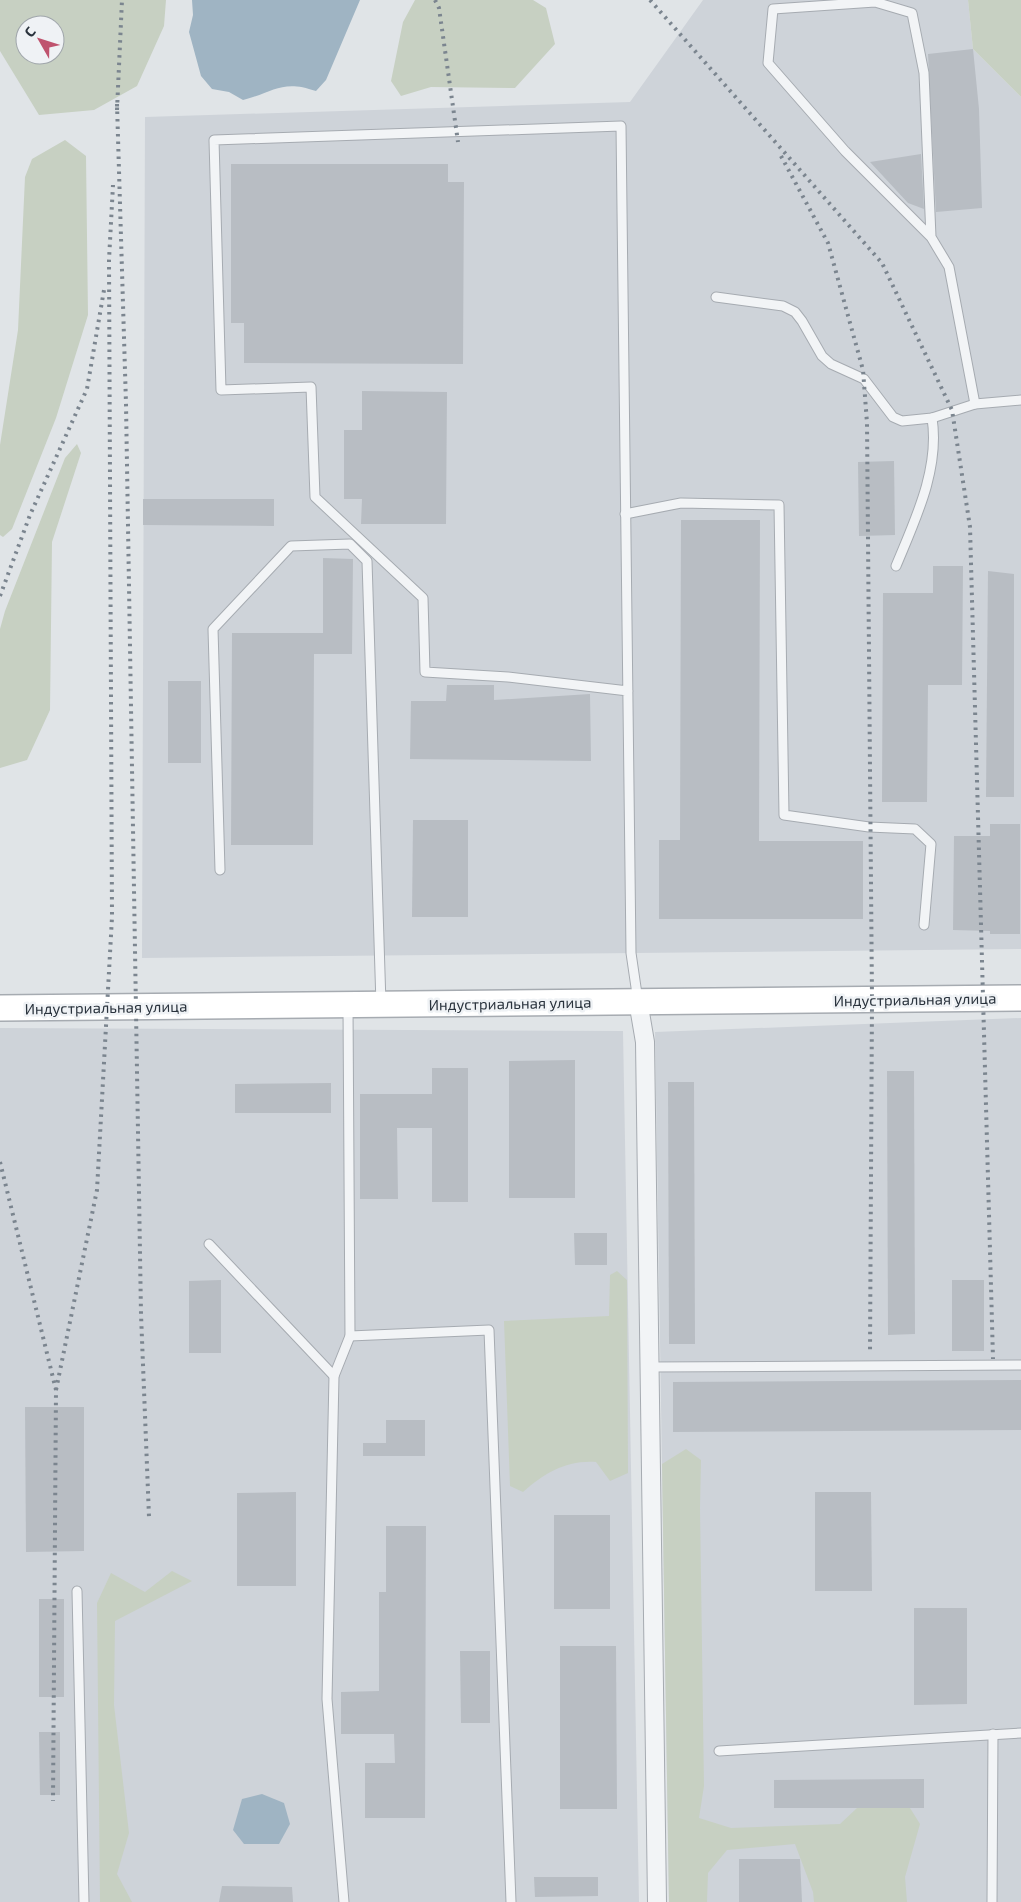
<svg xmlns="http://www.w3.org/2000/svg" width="1021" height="1902" viewBox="0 0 1021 1902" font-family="'Exo 2',sans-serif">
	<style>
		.built { fill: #ced3d9 }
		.green { fill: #c7d0c2; fill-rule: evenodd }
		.water { fill: #9fb4c3 }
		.building { fill: #b8bdc3 }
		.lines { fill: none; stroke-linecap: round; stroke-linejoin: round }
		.lane-casing { stroke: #a6abb1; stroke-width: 11 }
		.street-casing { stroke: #a6abb1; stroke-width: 20 }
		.secondary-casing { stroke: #a6abb1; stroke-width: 28 }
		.lane { stroke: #f2f4f6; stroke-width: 9 }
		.street { stroke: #f2f4f6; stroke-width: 18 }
		.secondary { stroke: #fff; stroke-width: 25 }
		.rail { stroke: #7b858f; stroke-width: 4; stroke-dasharray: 2.5 5; stroke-linecap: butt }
		.labels { text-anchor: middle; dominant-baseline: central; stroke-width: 5; stroke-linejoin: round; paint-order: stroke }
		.street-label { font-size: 15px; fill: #2a333d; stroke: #eff2f5 }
	</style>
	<rect width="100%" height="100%" fill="#e0e4e7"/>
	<!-- built -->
	<g class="built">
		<polygon points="703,0 968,0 973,49 1021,97 1021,949 142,958 145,117 630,102"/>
		<polygon points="1021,1018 1021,1902 669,1902 655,1032"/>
		<polygon points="0,1028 623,1031 639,1902 0,1902"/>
	</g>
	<!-- green -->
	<g class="green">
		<path d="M0,0H166L164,26L137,86L94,110L39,115L0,51ZM25,25H55V55H25Z"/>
		<polygon points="415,0 533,0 546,8 555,44 515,88 431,87 401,96 391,81 403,22"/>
		<polygon points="968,0 1021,0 1021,97 973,49"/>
		<polygon points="65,140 86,156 88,315 56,418 12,529 3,537 0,535 0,445 18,330 25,177 32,159"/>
		<polygon points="77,444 81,453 52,542 50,710 27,760 0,768 0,629 5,611 65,458"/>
		<path d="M617,1271L627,1280L628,1473L610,1481L596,1462C566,1460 545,1473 523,1492L510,1486L504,1321L609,1316L610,1275Z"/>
		<polygon points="686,1449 701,1460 700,1508 704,1786 699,1818 731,1828 840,1824 857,1808 910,1808 920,1824 905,1877 907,1902 814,1902 813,1892 795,1844 727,1850 708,1873 707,1902 669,1902 662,1464"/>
		<polygon points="172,1571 192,1581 115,1621 114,1705 129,1833 117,1874 132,1902 100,1902 97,1603 111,1573 145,1592"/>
	</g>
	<!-- water -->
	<g class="water">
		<path d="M192,0H360L326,80L316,91C282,79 274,92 243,100L229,92L212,89L201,76L189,32L193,15Z"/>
		<polygon points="262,1794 284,1803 290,1824 279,1844 244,1844 233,1830 242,1799"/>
	</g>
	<!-- building -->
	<g class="building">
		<polygon points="973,49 979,109 982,208 936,212 928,54"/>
		<polygon points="921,154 924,209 908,203 870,162"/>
		<polygon points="231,164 448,164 448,182 464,182 463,364 244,363 244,323 231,323"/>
		<polygon points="362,391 447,392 446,524 361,524 362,499 344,499 344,430 362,430"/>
		<polygon points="894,461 895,535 859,536 858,462"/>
		<polygon points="143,499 274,499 274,526 143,525"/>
		<polygon points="681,520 760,520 759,841 863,841 863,919 659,919 659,840 680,840"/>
		<polygon points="323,558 353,559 352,654 314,654 313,845 231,845 232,633 323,633"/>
		<polygon points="933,566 963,566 962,685 928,685 927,802 882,802 883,593 933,593"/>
		<polygon points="988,571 1014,574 1014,797 986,797"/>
		<rect x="168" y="681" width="33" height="82"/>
		<polygon points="447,685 494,685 494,700 590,694 591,761 410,759 411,701 446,701"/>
		<polygon points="413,820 468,820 468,917 412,917"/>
		<polygon points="990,824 1020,824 1020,934 990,934 990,931 953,930 954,836 990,836"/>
		<polygon points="575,1060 575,1198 509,1198 509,1061"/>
		<polygon points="432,1068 468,1068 468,1202 432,1202 432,1128 397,1128 398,1199 360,1199 360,1094 432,1094"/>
		<polygon points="887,1071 914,1071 915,1334 888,1335"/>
		<polygon points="668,1082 694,1082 695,1344 669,1344"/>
		<polygon points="331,1083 331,1113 235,1113 235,1084"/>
		<polygon points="574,1233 607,1233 607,1265 575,1265"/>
		<polygon points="221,1280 221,1353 189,1353 189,1281"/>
		<rect x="952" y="1280" width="32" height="71"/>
		<polygon points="1021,1380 1021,1430 673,1432 673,1382"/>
		<polygon points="25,1407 84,1407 84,1551 26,1552"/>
		<polygon points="386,1420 425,1420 425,1456 363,1456 363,1443 386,1443"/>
		<polygon points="296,1492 296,1586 237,1586 237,1493"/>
		<polygon points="815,1492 871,1492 872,1591 815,1591"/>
		<rect x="554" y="1515" width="56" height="94"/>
		<polygon points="386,1526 426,1526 425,1818 365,1818 365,1763 395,1763 394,1734 341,1734 341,1692 379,1691 379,1592 386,1592"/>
		<rect x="39" y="1599" width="25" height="98"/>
		<polygon points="914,1608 967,1608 967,1704 914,1705"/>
		<polygon points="560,1646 616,1646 617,1809 560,1809"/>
		<polygon points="460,1651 490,1651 490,1723 461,1723"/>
		<polygon points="39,1732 60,1732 60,1795 40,1795"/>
		<polygon points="924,1779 924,1808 774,1808 774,1780"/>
		<polygon points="739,1859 800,1859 802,1902 739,1902"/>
		<polygon points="534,1877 598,1877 598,1896 535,1897"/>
		<polygon points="222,1886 292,1887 293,1902 219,1902"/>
	</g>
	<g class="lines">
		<!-- lane casing -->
		<g class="lane-casing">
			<g id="lane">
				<polyline points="931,237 845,151 768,63 773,9 875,2 912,13 924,73 931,237 949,267 975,404"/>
				<polyline points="716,297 783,306 795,312 802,321 822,356 831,364 864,379 893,417 902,421 932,418 975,404 1021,400"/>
				<polyline points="625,514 681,503 779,505 784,815 869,827 915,829 931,844 924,925"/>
				<path d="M896,566C915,520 940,469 932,418"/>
				<polyline points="628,691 508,677 425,672 423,598 315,497 311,387 221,390 214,140 621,126 631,953 638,1001"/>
				<polyline points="220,870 213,629 291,546 350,544 367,561 381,1004"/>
				<polyline points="209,1244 334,1376"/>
				<polyline points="350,1336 489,1330 511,1902"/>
				<polyline points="649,1367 1021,1365"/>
				<polyline points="77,1591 84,1902"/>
				<polyline points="719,1751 1021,1733"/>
				<polyline points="344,1902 327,1699 334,1376 350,1336 348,1007"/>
				<polyline points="992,1902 993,1734"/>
			</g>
		</g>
		<!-- street casing -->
		<g class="street-casing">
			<polyline id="street" points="638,1001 645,1042 657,1902"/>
		</g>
		<!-- secondary casing -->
		<g class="secondary-casing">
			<polyline id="secondary" points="0,1008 1021,998"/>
		</g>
		<!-- lane -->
		<use href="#lane" class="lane"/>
		<!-- street -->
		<use href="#street" class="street"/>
		<!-- secondary -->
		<use href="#secondary" class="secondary"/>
		<!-- rail -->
		<g class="rail">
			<polyline points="435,0 439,8 458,142"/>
			<polyline points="650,0 882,263 952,410 970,527 993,1359"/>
			<polyline points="117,104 126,404 141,1314 149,1517"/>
			<polyline points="117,110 122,0"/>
			<polyline points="781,156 828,243 863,370 867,423 872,999 870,1352"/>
			<polyline points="0,596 30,515 87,389 104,290"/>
			<polyline points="0,1162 56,1390 53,1801"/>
			<polyline points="56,1390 97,1190 112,917 109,260 113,185"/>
		</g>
	</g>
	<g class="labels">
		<!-- street labels -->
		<g class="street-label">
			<text transform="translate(915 999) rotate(-1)">Индустриальная улица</text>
			<text transform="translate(510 1003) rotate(-1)">Индустриальная улица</text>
			<text transform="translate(106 1007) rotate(-1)">Индустриальная улица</text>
		</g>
	</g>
	<!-- north arrow -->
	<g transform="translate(40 40) rotate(309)"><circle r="24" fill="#eff2f5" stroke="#a0a6ab"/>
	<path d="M0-4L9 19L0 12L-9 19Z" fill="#bf536e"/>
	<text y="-8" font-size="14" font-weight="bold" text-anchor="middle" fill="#2a333d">С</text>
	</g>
</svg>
